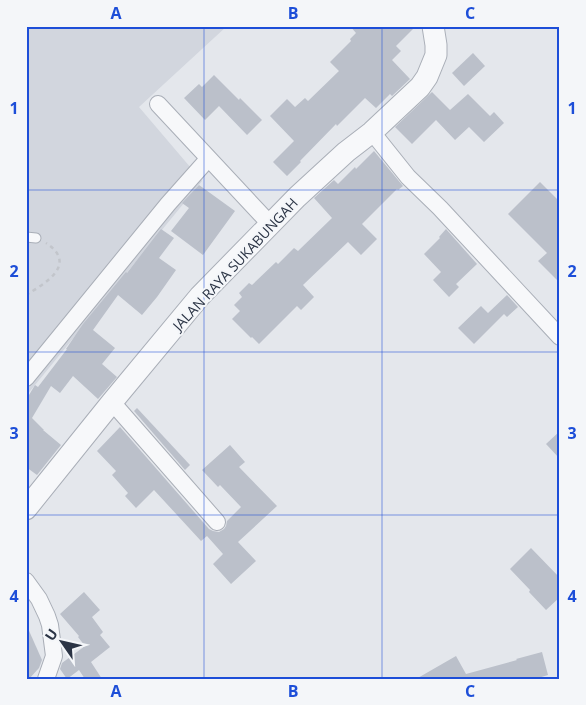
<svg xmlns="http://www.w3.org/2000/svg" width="586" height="705" viewBox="0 0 586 705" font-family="'Open Sans',sans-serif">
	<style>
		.built { fill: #d2d6de }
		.building { fill: #bbc0ca }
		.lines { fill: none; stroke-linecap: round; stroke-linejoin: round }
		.service-casing { stroke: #a9aeb7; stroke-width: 11 }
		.minor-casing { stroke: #a9aeb7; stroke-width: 18 }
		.tertiary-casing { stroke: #a9aeb7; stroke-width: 23 }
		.path { stroke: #c2c5cb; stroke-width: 2.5; stroke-dasharray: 4 4; stroke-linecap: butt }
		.service { stroke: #f7f8fa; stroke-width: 9 }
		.minor { stroke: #f7f8fa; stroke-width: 16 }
		.tertiary { stroke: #f7f8fa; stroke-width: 21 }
		.grid { fill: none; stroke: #1d4ed8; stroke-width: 1; stroke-opacity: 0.55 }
		.labels { text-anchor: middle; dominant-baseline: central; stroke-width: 4; stroke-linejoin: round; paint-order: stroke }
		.street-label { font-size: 14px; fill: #2b3445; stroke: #f4f6f9 }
		.neatline { fill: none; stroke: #1d4ed8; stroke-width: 2 }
		.grid-label { font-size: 16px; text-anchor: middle; font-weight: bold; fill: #1d4ed8 }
	</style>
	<rect width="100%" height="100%" fill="#e4e7ec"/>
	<!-- built -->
	<polygon class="built" points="26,26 227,26 139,107 202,181 26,396"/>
	<!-- building -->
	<g class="building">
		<polygon points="350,26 416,26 396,46 401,51 392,60 410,79 392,96 390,94 376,108 365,98 337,126 336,124 300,161 301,162 287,176 273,162 294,141 270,116 287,99 295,107 305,98 308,101 339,71 330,62 351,41 350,39 356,33"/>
		<polygon points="473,53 485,66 464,86 452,73"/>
		<polygon points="214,75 239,100 240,98 262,120 247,135 219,106 205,120 184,98 199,84 202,87"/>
		<polygon points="432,92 450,110 468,94 490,116 494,112 504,123 484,142 469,127 455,140 436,120 412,144 395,127"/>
		<polygon points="374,151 403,186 398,190 397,189 362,224 377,239 361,255 348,242 303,285 314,297 301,310 297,306 259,344 252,337 251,338 232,319 240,311 234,305 242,297 239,293 249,283 252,285 276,262 278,264 294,248 298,251 332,218 314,198 334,180 338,184 355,167 356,169"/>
		<polygon points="540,182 560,202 560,283 538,261 547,253 508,214"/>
		<polygon points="199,185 235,211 203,255 171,231 189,208 182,203"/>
		<polygon points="161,229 174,238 159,258 176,270 157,297 142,315 118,295 93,330 115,348 102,364 117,377 98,399 73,376 60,393 51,386 32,418 44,430 43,430 61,445 37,475 26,467 26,400 35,385 38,387 67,349 66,349 83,324 126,272 127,273"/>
		<polygon points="446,229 477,264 456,284 459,287 449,297 433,280 441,272 424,254 440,238 439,237"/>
		<polygon points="507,295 518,307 507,317 504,314 474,344 458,328 481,306 488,313"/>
		<polygon points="137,408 190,465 185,470 134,411"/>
		<polygon points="120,427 209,529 213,531 219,532 224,529 226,526 227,521 241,507 220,485 218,487 202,470 230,445 245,462 239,467 277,506 238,542 256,561 231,584 213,564 223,554 207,536 201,541 154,490 136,508 125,496 128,493 112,475 116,471 97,451"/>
		<polygon points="560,431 560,459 546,444"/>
		<polygon points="531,548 560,578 560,597 546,610 529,592 530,590 510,569"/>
		<polygon points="84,592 100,610 92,617 103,632 100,635 110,647 91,662 102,679 85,679 79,670 67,679 60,669 62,663 85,646 78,637 79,636 60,614"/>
		<polygon points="26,624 42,660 39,668 29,679 26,679"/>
		<polygon points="542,652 548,675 535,679 416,679 456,656 466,674 517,660 516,659"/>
	</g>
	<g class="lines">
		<!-- service casing -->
		<g class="service-casing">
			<polyline id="service" points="26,237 36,238"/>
		</g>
		<!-- minor casing -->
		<g class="minor-casing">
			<g id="minor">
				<polyline points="158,104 270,224"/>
				<polyline points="372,132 408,177 440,208 560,337"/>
				<polyline points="26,378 168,204 208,159"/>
				<polyline points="112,402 217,522"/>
				<polyline points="26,581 39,599 47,616 50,625 54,656 46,679"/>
			</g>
		</g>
		<!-- tertiary casing -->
		<g class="tertiary-casing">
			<polyline id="tertiary" points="26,509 112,402 200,296 297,197 346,152 372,132 420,87 427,77 436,55 436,45 433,26"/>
		</g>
		<!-- path -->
		<path class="path" d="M26,295C46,283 78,264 46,243"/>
		<!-- service -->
		<use href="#service" class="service"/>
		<!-- minor -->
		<use href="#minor" class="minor"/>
		<!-- tertiary -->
		<use href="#tertiary" class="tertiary"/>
	</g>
	<!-- grid -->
	<path class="grid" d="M204,26V679M382,26V679M26,190H560M26,352H560M26,515H560"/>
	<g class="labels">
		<!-- street labels -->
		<g class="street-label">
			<text transform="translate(235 264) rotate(-47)">JALAN RAYA SUKABUNGAH</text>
		</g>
	</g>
	<!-- border -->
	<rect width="586" height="705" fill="none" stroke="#f4f6f9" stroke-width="55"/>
	<!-- north arrow -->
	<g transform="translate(62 642) rotate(304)" stroke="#f4f6f9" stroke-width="4" paint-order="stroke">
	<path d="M0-4L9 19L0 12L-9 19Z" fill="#2b3445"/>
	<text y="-8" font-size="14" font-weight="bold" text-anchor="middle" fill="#2b3445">U</text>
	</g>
	<rect x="28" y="28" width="530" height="650" class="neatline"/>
	<g class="grid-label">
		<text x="116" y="19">A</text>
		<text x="293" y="19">B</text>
		<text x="470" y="19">C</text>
		<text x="14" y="114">1</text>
		<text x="572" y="114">1</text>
		<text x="14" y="277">2</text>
		<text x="572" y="277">2</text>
		<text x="14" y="439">3</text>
		<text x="572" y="439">3</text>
		<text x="14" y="602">4</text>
		<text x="572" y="602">4</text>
		<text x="116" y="697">A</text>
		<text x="293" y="697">B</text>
		<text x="470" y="697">C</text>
	</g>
</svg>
